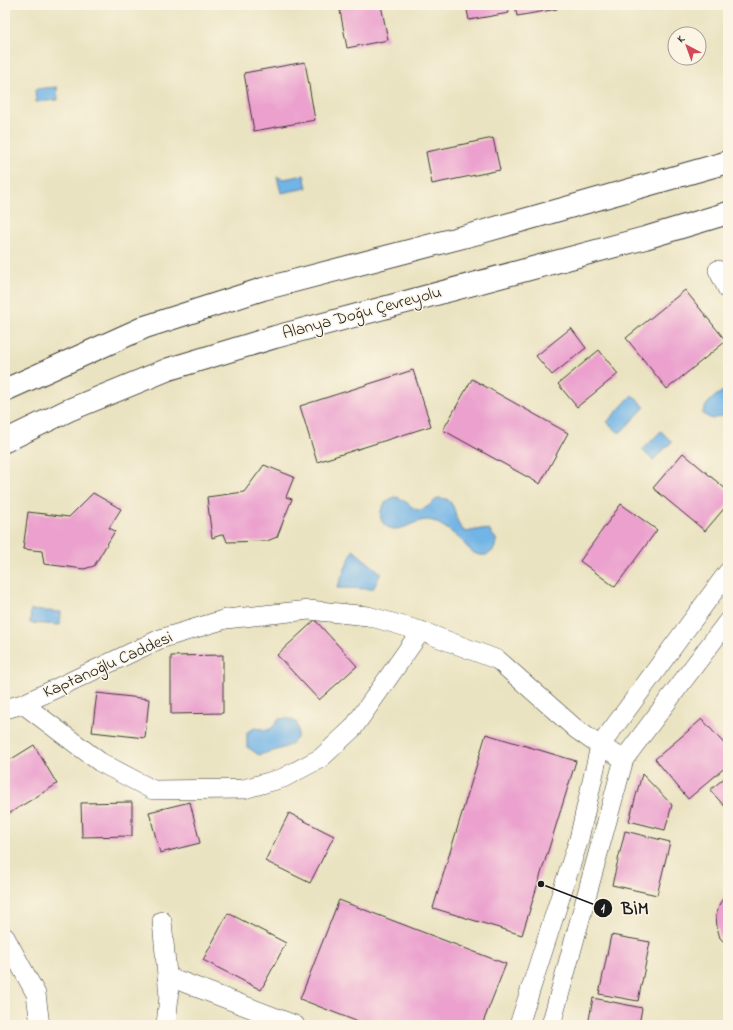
<svg xmlns="http://www.w3.org/2000/svg" width="733" height="1030" viewBox="0 0 733 1030" font-family="'Indie Flower',sans-serif">
	<style>
		.water { fill: #71b4e6; stroke: #466881 }
		.building { fill: #eba0ce }
		.lines { fill: none; stroke-linecap: round; stroke-linejoin: round }
		.street-casing { stroke: #3b3a35; stroke-width: 20 }
		.highway-casing { stroke: #3b3a35; stroke-width: 24 }
		.street { stroke: #fff; stroke-width: 19 }
		.highway { stroke: #fff; stroke-width: 22 }
		.labels { text-anchor: middle; dominant-baseline: central; stroke-width: 3; stroke-linejoin: round; paint-order: stroke }
		.street-label { font-size: 17px; fill: #1c1c1c; stroke: #fcf5e5 }
		.leader { fill: none; stroke: #1c1c1c; stroke-width: 1.5 }
		.callout-dot { fill: #1c1c1c; stroke: #fcf5e5; stroke-width: 1.5 }
		.mark-label { font-size: 12px; text-anchor: middle; font-weight: bold; fill: #fff }
		.callout-label { font-size: 18px; text-anchor: middle; font-weight: bold; fill: #1c1c1c; stroke: #fcf5e5; stroke-width: 3; stroke-linejoin: round; paint-order: stroke }
	</style>
	<rect width="100%" height="100%" fill="#fcf5e5"/>
	<filter id="ink" filterUnits="userSpaceOnUse"><feTurbulence type="fractalNoise" baseFrequency=".025" numOctaves="2"/><feDisplacementMap in="SourceGraphic" scale="8" xChannelSelector="R" yChannelSelector="G"/><feConvolveMatrix kernelMatrix="1 2 1 2 8 2 1 2 1" color-interpolation-filters="sRGB"/></filter>
	<filter id="wash" filterUnits="userSpaceOnUse"><feTurbulence type="fractalNoise" baseFrequency=".012" numOctaves="4" result="noise"/><feDisplacementMap in="SourceGraphic" scale="16" xChannelSelector="R" yChannelSelector="G"/><feGaussianBlur stdDeviation="0.9" result="paint"/><feColorMatrix in="noise" values="0 0 0 0 0 0 0 0 0 0 0 0 0 0 0 0 0 1.4 0 .05"/><feComposite in="paint" operator="in"/></filter>
	<g filter="url(#wash)">
		<rect width="100%" height="100%" fill="#eae3c1"/>
		<!-- water -->
		<g class="water">
			<polygon points="57,87 58,100 36,102 35,89"/>
			<polygon points="304,175 307,188 281,193 277,177 284,179"/>
			<path d="M728,389V414L712,419L702,414C707,401 715,395 728,389Z"/>
			<polygon points="632,395 645,407 621,432 618,432 607,422"/>
			<polygon points="661,431 672,442 653,460 642,450"/>
			<path d="M395,497C408,498 414,516 425,508C430,506 434,501 438,498L447,499C459,508 453,525 466,532L481,529L489,530L496,539C497,552 486,559 474,553C469,550 465,544 461,540C453,533 443,525 433,521C419,516 407,530 394,529C375,527 377,502 395,497Z"/>
			<polygon points="353,550 381,573 373,589 337,588"/>
			<polygon points="31,610 61,612 60,625 30,623"/>
			<path d="M287,718L296,722C307,747 277,749 259,755L247,747V732L255,728L268,730L273,727L279,719Z"/>
		</g>
		<g id="blocks">
			<!-- building -->
			<g class="building">
				<polygon points="339,5 381,5 388,40 347,48"/>
				<polygon points="466,5 508,5 509,13 469,20"/>
				<polygon points="515,5 556,5 557,9 517,16"/>
				<polygon points="305,62 315,120 254,131 244,73"/>
				<polygon points="493,138 500,170 432,184 426,152"/>
				<polygon points="685,290 726,341 667,389 626,338"/>
				<polygon points="571,328 586,348 552,375 536,356"/>
				<polygon points="599,350 618,374 577,407 558,384"/>
				<polygon points="413,370 431,426 317,462 300,406"/>
				<polygon points="472,379 568,433 540,484 443,430"/>
				<polygon points="683,453 728,491 728,504 705,531 653,488"/>
				<polygon points="264,465 294,477 286,497 292,499 277,537 267,541 227,542 224,534 212,538 207,497 244,492"/>
				<polygon points="93,493 121,509 109,528 115,531 94,566 84,569 44,564 42,551 23,549 28,512 69,517"/>
				<polygon points="621,504 657,530 615,587 580,561"/>
				<polygon points="315,620 357,666 319,700 277,655"/>
				<polygon points="223,655 223,713 171,714 171,656"/>
				<polygon points="97,693 149,699 145,738 92,732"/>
				<polygon points="702,719 728,748 728,765 688,799 655,759"/>
				<polygon points="486,734 576,761 522,935 433,908"/>
				<polygon points="34,745 57,784 5,816 5,763"/>
				<polygon points="642,774 672,805 665,830 629,821"/>
				<polygon points="728,775 728,810 710,790"/>
				<polygon points="132,802 132,836 82,837 81,803"/>
				<polygon points="190,802 200,843 160,853 149,812"/>
				<polygon points="289,813 334,836 310,883 265,861"/>
				<polygon points="625,831 670,842 657,895 612,885"/>
				<polygon points="728,892 728,946 720,938 717,927 716,916 720,903"/>
				<polygon points="339,900 506,964 482,1025 366,1025 300,999"/>
				<polygon points="228,913 286,943 261,990 203,960"/>
				<polygon points="611,935 650,942 638,1001 599,994"/>
				<polygon points="593,998 642,1008 639,1025 588,1025"/>
			</g>
		</g>
	</g>
	<g filter="url(#ink)">
		<use href="#blocks" fill-opacity="0" stroke="#3b3a35" stroke-width="1"/>
		<g class="lines">
			<!-- street casing -->
			<g class="street-casing">
				<g id="street">
					<polyline points="718,270 728,290"/>
					<polyline points="23,704 100,762 153,790 244,789 283,778 321,758 353,728 421,631"/>
					<polyline points="5,709 23,704 160,639 226,619 309,610 368,616 421,631 498,660 576,729 600,746 624,759"/>
					<polyline points="162,921 169,996 166,1025"/>
					<polyline points="5,937 36,994 40,1025"/>
					<polyline points="167,976 295,1025"/>
					<polyline points="519,1025 579,839 600,746 728,572"/>
					<polyline points="551,1025 624,759 728,621"/>
				</g>
			</g>
			<!-- highway casing -->
			<g class="highway-casing">
				<g id="highway">
					<polyline points="5,390 145,327 263,289 478,233 728,162"/>
					<polyline points="5,441 69,410 169,369 275,337 645,238 728,213"/>
				</g>
			</g>
			<!-- street -->
			<use href="#street" class="street"/>
			<!-- highway -->
			<use href="#highway" class="highway"/>
		</g>
	</g>
	<g class="labels">
		<!-- street labels -->
		<g class="street-label">
			<text transform="translate(362 313) rotate(-15)">Alanya Doğu Çevreyolu</text>
			<text transform="translate(108 665) rotate(-24)">Kaptanoğlu Caddesi</text>
		</g>
	</g>
	<!-- callouts -->
	<path class="leader" d="M541 884L603 908"/>
	<g class="callout-dot">
		<circle cx="541" cy="884" r="4"/>
		<circle cx="603" cy="908" r="10"/>
	</g>
	<g class="mark-label">
		<text x="603" y="912">1</text>
	</g>
	<g class="callout-label">
		<text x="635" y="914">BİM</text>
	</g>
	<!-- margin -->
	<rect width="733" height="1030" fill="none" stroke="#fcf5e5" stroke-width="20"/>
	<!-- north arrow -->
	<g transform="translate(687 46) rotate(319)"><circle r="19" fill="#fcf5e5" stroke="#a29e95"/>
	<path d="M0-3L7 15L0 10L-7 15Z" fill="#d1495b"/>
	<text y="-6" font-size="11" font-weight="bold" text-anchor="middle" fill="#1c1c1c">K</text>
	</g>
</svg>
